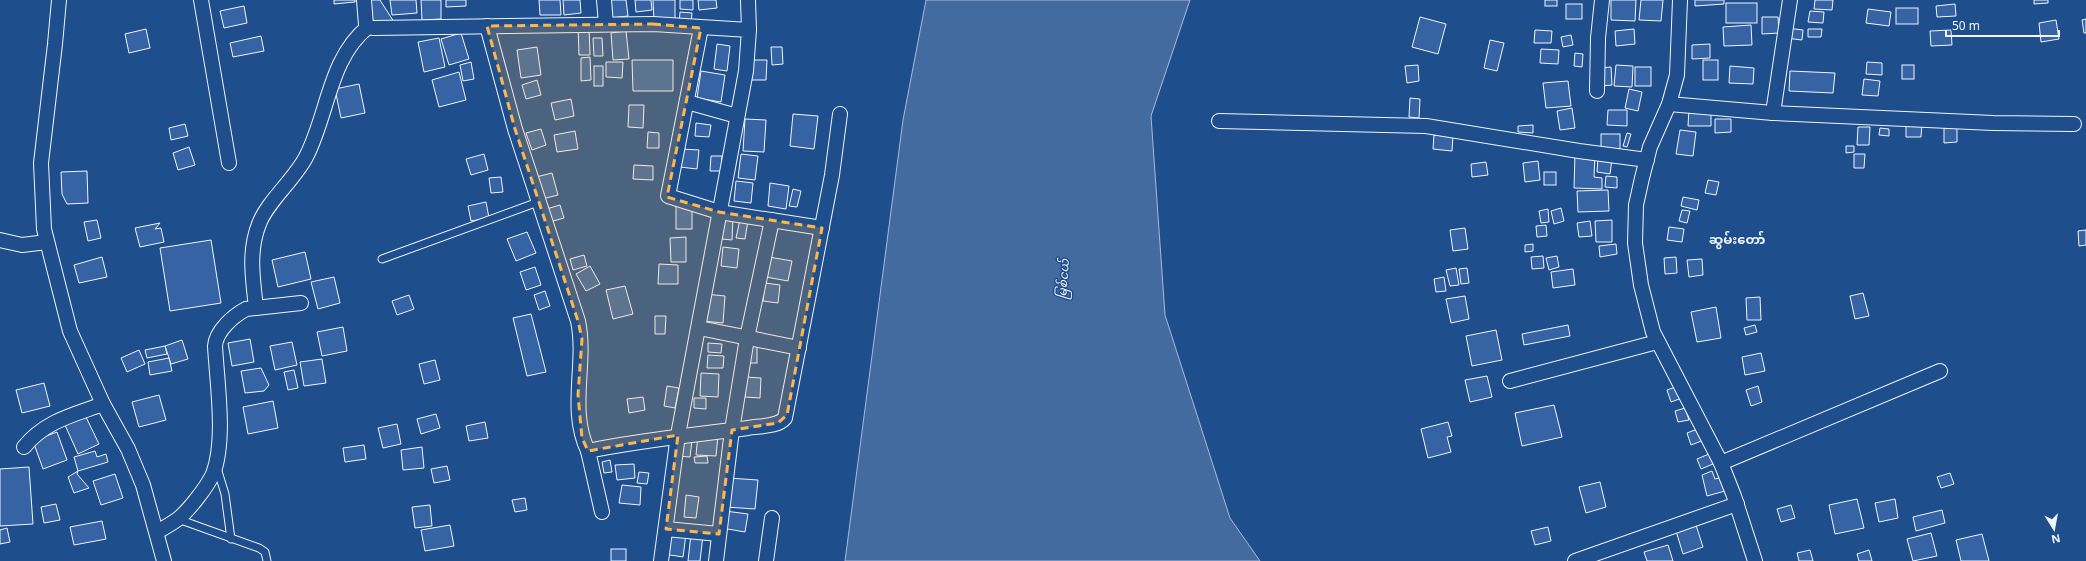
<svg xmlns="http://www.w3.org/2000/svg" width="2086" height="561" viewBox="0 0 2086 561" font-family="'Noto Sans','Noto Sans Myanmar',sans-serif">
	<style>
		.water { fill: #446ba0; stroke: #a8bbd7 }
		.building { fill: #3563a3; stroke: #f2f6ff }
		.lines { fill: none; stroke-linecap: round; stroke-linejoin: round }
		.service-casing { stroke: #f2f6ff; stroke-width: 9 }
		.minor-casing { stroke: #f2f6ff; stroke-width: 16 }
		.service { stroke: #1f4e8c; stroke-width: 7 }
		.minor { stroke: #1f4e8c; stroke-width: 14 }
		.marked { fill: #ffb74d; fill-opacity: 0.2; stroke: #ffb74d; stroke-width: 3; stroke-dasharray: 8 5; stroke-linejoin: round }
		.labels { text-anchor: middle; dominant-baseline: central; stroke-width: 3; stroke-linejoin: round; paint-order: stroke }
		.water-label { font-size: 12px; font-style: italic; fill: #f2f6ff; stroke: #1f4e8c }
		.quarter-label { font-size: 13px; font-weight: bold; fill: #f2f6ff; stroke: #1f4e8c }
	</style>
	<rect width="100%" height="100%" fill="#1f4e8c"/>
	<!-- water -->
	<polygon class="water" points="926,0 1190,0 1151,116 1165,315 1230,518 1260,561 845,561 903,120"/>
	<!-- building -->
	<g class="building">
		<polygon points="334,0 355,0 355,2 334,4"/>
		<polygon points="370,0 380,0 394,22 373,23 368,12"/>
		<polygon points="390,0 416,0 417,13 392,15"/>
		<polygon points="421,0 441,0 441,19 422,20"/>
		<polygon points="446,0 466,0 466,6 446,7"/>
		<polygon points="539,0 560,0 561,15 540,15"/>
		<polygon points="563,0 580,0 581,13 564,15"/>
		<polygon points="609,0 626,0 628,16 611,18"/>
		<polygon points="635,0 651,0 652,10 636,12"/>
		<polygon points="653,0 675,0 675,20 654,21"/>
		<polygon points="680,0 693,0 693,10 680,9"/>
		<polygon points="698,0 716,0 717,8 699,10"/>
		<rect x="1545" y="0" width="12" height="6"/>
		<polygon points="1611,0 1636,0 1635,21 1611,20"/>
		<polygon points="1641,0 1663,0 1661,21 1639,20"/>
		<polygon points="1695,0 1724,0 1724,4 1695,6"/>
		<polygon points="1815,0 1833,0 1832,10 1814,9"/>
		<polygon points="2034,0 2048,0 2048,3 2034,4"/>
		<rect x="1726" y="3" width="31" height="20"/>
		<rect x="1566" y="4" width="16" height="15"/>
		<polygon points="1955,4 1956,16 1937,17 1936,6"/>
		<polygon points="244,6 247,23 224,28 220,11"/>
		<rect x="1896" y="8" width="22" height="16"/>
		<polygon points="1868,9 1891,12 1889,26 1866,23"/>
		<polygon points="1810,11 1824,12 1823,23 1808,22"/>
		<polygon points="680,12 692,13 691,24 679,24"/>
		<polygon points="1420,17 1446,24 1438,54 1412,47"/>
		<polygon points="1762,17 1778,17 1779,33 1762,34"/>
		<polygon points="2086,19 2086,33 2084,33 2082,20"/>
		<polygon points="2056,20 2059,39 2041,42 2039,23"/>
		<polygon points="589,25 590,55 579,55 578,26"/>
		<polygon points="1751,25 1752,45 1724,46 1723,27"/>
		<polygon points="1787,28 1803,30 1802,40 1786,38"/>
		<polygon points="146,29 150,48 129,53 125,34"/>
		<polygon points="1634,29 1635,44 1616,46 1615,31"/>
		<polygon points="1808,29 1822,29 1821,37 1808,37"/>
		<polygon points="1535,30 1552,31 1551,43 1534,43"/>
		<polygon points="1951,30 1952,45 1931,46 1930,31"/>
		<polygon points="626,31 629,59 613,60 611,33"/>
		<polygon points="461,33 469,59 449,65 441,39"/>
		<polygon points="1571,35 1573,45 1563,47 1561,37"/>
		<polygon points="261,36 264,51 233,57 230,43"/>
		<polygon points="439,38 445,67 424,72 418,42"/>
		<polygon points="593,38 602,38 603,56 594,56"/>
		<polygon points="1490,40 1504,43 1497,71 1484,68"/>
		<polygon points="717,44 730,46 727,71 714,69"/>
		<polygon points="1710,44 1710,58 1692,59 1692,45"/>
		<polygon points="537,47 541,75 521,78 517,50"/>
		<polygon points="771,47 782,47 783,64 772,65"/>
		<polygon points="1541,49 1559,50 1558,64 1540,63"/>
		<polygon points="1575,53 1583,54 1582,67 1574,66"/>
		<polygon points="590,57 591,80 581,81 581,58"/>
		<polygon points="632,60 673,60 673,91 633,91"/>
		<polygon points="749,60 767,60 766,80 749,80"/>
		<rect x="1703" y="60" width="15" height="20"/>
		<polygon points="471,62 474,79 463,81 460,65"/>
		<polygon points="606,62 623,62 622,78 606,77"/>
		<polygon points="1867,62 1882,63 1882,75 1866,74"/>
		<polygon points="1418,65 1419,81 1407,83 1405,66"/>
		<polygon points="1616,65 1633,66 1632,87 1614,86"/>
		<rect x="1902" y="65" width="12" height="14"/>
		<rect x="594" y="66" width="9" height="20"/>
		<polygon points="1730,66 1754,68 1753,84 1729,83"/>
		<polygon points="1611,67 1612,85 1601,86 1599,68"/>
		<rect x="1635" y="67" width="16" height="19"/>
		<polygon points="701,71 725,75 721,102 697,98"/>
		<polygon points="1790,71 1835,73 1833,93 1789,91"/>
		<polygon points="459,72 466,100 439,107 432,80"/>
		<polygon points="1864,79 1880,81 1878,96 1862,95"/>
		<polygon points="537,80 541,95 526,99 522,85"/>
		<polygon points="1568,81 1571,106 1546,108 1543,83"/>
		<polygon points="359,84 365,113 341,118 335,89"/>
		<polygon points="1629,89 1642,92 1638,111 1625,108"/>
		<polygon points="1410,98 1420,99 1419,118 1409,117"/>
		<polygon points="571,99 574,116 555,120 551,103"/>
		<polygon points="629,105 644,105 643,128 628,127"/>
		<polygon points="1572,108 1575,128 1560,130 1557,111"/>
		<polygon points="1689,109 1711,110 1711,126 1688,126"/>
		<polygon points="1608,110 1627,110 1627,126 1607,125"/>
		<polygon points="793,114 818,116 814,149 790,146"/>
		<polygon points="745,119 766,120 764,152 743,151"/>
		<polygon points="1715,119 1731,119 1731,132 1715,133"/>
		<polygon points="696,123 711,125 709,137 695,136"/>
		<polygon points="1906,123 1922,123 1921,137 1906,137"/>
		<polygon points="185,124 188,136 171,140 169,128"/>
		<polygon points="1533,125 1533,133 1518,132 1518,126"/>
		<polygon points="1858,127 1870,127 1869,145 1857,145"/>
		<polygon points="1957,127 1957,142 1944,143 1944,128"/>
		<polygon points="1880,128 1889,129 1889,136 1879,135"/>
		<polygon points="541,129 546,145 532,150 526,133"/>
		<polygon points="1680,130 1696,132 1693,156 1676,154"/>
		<polygon points="575,131 578,149 557,152 554,135"/>
		<polygon points="648,132 659,133 659,148 647,148"/>
		<polygon points="1627,133 1631,134 1627,147 1623,146"/>
		<rect x="1601" y="134" width="19" height="15"/>
		<polygon points="1434,135 1453,136 1452,151 1433,149"/>
		<polygon points="1846,146 1854,146 1854,152 1846,153"/>
		<polygon points="189,147 195,165 178,170 173,153"/>
		<polygon points="682,149 699,150 697,169 680,167"/>
		<polygon points="484,154 488,170 471,175 466,159"/>
		<polygon points="741,154 758,156 755,180 738,178"/>
		<polygon points="1575,154 1595,155 1594,177 1602,178 1602,189 1574,188"/>
		<polygon points="1854,154 1865,154 1864,168 1854,168"/>
		<polygon points="711,156 722,156 721,171 710,171"/>
		<polygon points="1598,158 1612,159 1610,174 1597,172"/>
		<polygon points="1538,161 1540,180 1525,182 1523,163"/>
		<polygon points="1486,162 1488,175 1472,177 1471,164"/>
		<polygon points="634,165 653,166 653,180 633,179"/>
		<polygon points="87,171 88,203 67,204 62,194 61,172"/>
		<rect x="1544" y="172" width="12" height="13"/>
		<polygon points="552,173 558,195 542,199 536,177"/>
		<polygon points="1606,176 1617,177 1617,188 1605,187"/>
		<polygon points="501,177 503,192 491,193 489,178"/>
		<polygon points="1708,180 1719,182 1716,195 1705,193"/>
		<polygon points="736,181 753,183 751,203 734,201"/>
		<polygon points="770,183 789,186 786,209 768,206"/>
		<polygon points="793,189 801,191 797,207 789,206"/>
		<polygon points="1608,190 1609,211 1578,212 1577,191"/>
		<polygon points="1683,197 1699,200 1697,210 1681,206"/>
		<polygon points="486,202 489,218 471,221 468,206"/>
		<polygon points="560,205 564,218 546,223 543,210"/>
		<rect x="676" y="205" width="16" height="24"/>
		<polygon points="1561,208 1564,221 1554,224 1551,211"/>
		<polygon points="1548,209 1549,222 1541,223 1539,211"/>
		<polygon points="1682,210 1690,211 1687,223 1679,221"/>
		<polygon points="723,217 733,217 732,240 722,239"/>
		<polygon points="740,219 748,221 745,239 736,238"/>
		<polygon points="97,220 101,238 88,241 84,222"/>
		<polygon points="1612,220 1612,242 1596,242 1595,221"/>
		<polygon points="1590,221 1592,236 1579,237 1577,223"/>
		<polygon points="160,223 155,229 161,228 164,242 140,247 135,228"/>
		<polygon points="1546,225 1547,236 1537,237 1536,226"/>
		<polygon points="1669,227 1684,229 1682,242 1667,240"/>
		<polygon points="1465,228 1468,249 1453,251 1450,230"/>
		<polygon points="2086,230 2086,245 2079,246 2078,231"/>
		<polygon points="527,232 536,253 516,261 507,239"/>
		<polygon points="686,237 686,262 671,262 670,238"/>
		<polygon points="211,240 221,303 170,311 160,248"/>
		<polygon points="1533,244 1533,251 1525,252 1525,245"/>
		<polygon points="1616,244 1617,254 1600,257 1599,246"/>
		<polygon points="723,247 739,249 737,268 721,266"/>
		<polygon points="305,252 311,279 278,287 272,260"/>
		<polygon points="584,255 587,266 573,270 570,259"/>
		<polygon points="1543,256 1544,268 1532,269 1531,257"/>
		<polygon points="1557,256 1559,267 1549,270 1546,258"/>
		<polygon points="102,257 107,277 79,283 74,265"/>
		<polygon points="769,257 792,261 788,281 766,277"/>
		<polygon points="1676,257 1677,273 1665,274 1664,258"/>
		<polygon points="1702,259 1703,275 1689,277 1687,260"/>
		<polygon points="659,264 678,265 678,284 658,284"/>
		<polygon points="590,266 600,284 586,291 576,274"/>
		<polygon points="535,267 541,285 526,290 520,272"/>
		<polygon points="1456,268 1459,285 1450,286 1446,270"/>
		<polygon points="1467,268 1469,283 1461,284 1459,269"/>
		<polygon points="1573,269 1575,285 1553,288 1551,272"/>
		<polygon points="334,277 340,303 318,309 311,282"/>
		<polygon points="1444,277 1446,291 1436,292 1434,279"/>
		<polygon points="765,283 780,285 778,303 763,301"/>
		<polygon points="625,286 633,314 613,319 606,290"/>
		<polygon points="545,291 550,306 539,310 534,295"/>
		<polygon points="1863,293 1869,316 1855,319 1850,296"/>
		<polygon points="705,294 725,296 723,323 703,321"/>
		<polygon points="409,295 414,309 397,315 392,301"/>
		<polygon points="1465,296 1469,319 1451,323 1446,299"/>
		<polygon points="1760,297 1761,320 1747,320 1746,298"/>
		<polygon points="1716,307 1721,338 1697,342 1691,312"/>
		<polygon points="531,314 546,372 527,376 513,318"/>
		<polygon points="655,316 666,316 665,334 655,334"/>
		<polygon points="1568,325 1570,336 1524,345 1522,334"/>
		<polygon points="1755,325 1757,332 1746,335 1744,328"/>
		<polygon points="343,327 347,351 322,356 317,332"/>
		<polygon points="1496,330 1502,360 1472,366 1466,336"/>
		<polygon points="250,339 254,362 232,366 228,343"/>
		<polygon points="182,340 188,359 171,364 165,346"/>
		<polygon points="292,342 297,365 275,370 270,346"/>
		<polygon points="708,343 722,344 721,353 708,352"/>
		<polygon points="165,346 167,354 147,358 145,350"/>
		<rect x="748" y="346" width="9" height="17"/>
		<polygon points="139,350 145,364 127,372 121,358"/>
		<polygon points="1761,353 1765,371 1745,375 1742,357"/>
		<polygon points="708,355 724,356 723,368 707,368"/>
		<polygon points="169,358 172,371 150,375 148,362"/>
		<polygon points="322,359 326,383 304,386 300,362"/>
		<polygon points="435,360 440,380 424,384 419,364"/>
		<polygon points="261,368 269,385 264,391 245,393 241,371"/>
		<polygon points="294,370 298,388 288,390 284,372"/>
		<polygon points="701,373 719,374 718,397 700,396"/>
		<polygon points="1487,376 1492,397 1470,402 1465,380"/>
		<polygon points="746,377 761,378 760,398 745,397"/>
		<polygon points="44,383 50,406 22,413 16,390"/>
		<polygon points="667,386 679,388 675,408 664,406"/>
		<polygon points="1678,386 1682,398 1671,402 1667,390"/>
		<polygon points="1758,386 1762,402 1751,406 1746,390"/>
		<polygon points="159,395 166,420 139,427 132,402"/>
		<polygon points="643,397 645,410 629,413 627,399"/>
		<polygon points="694,398 706,398 706,409 694,408"/>
		<polygon points="273,401 278,428 248,434 243,407"/>
		<polygon points="1554,405 1562,437 1522,446 1515,413"/>
		<polygon points="1685,408 1689,420 1678,422 1675,411"/>
		<polygon points="436,414 440,428 421,434 417,419"/>
		<polygon points="85,415 99,444 78,454 65,425"/>
		<polygon points="485,422 488,438 469,441 466,426"/>
		<polygon points="1448,422 1452,436 1447,437 1451,452 1428,458 1421,429"/>
		<polygon points="397,424 401,444 383,448 378,428"/>
		<polygon points="1700,428 1704,440 1691,445 1687,433"/>
		<polygon points="57,432 67,460 43,469 33,441"/>
		<polygon points="698,435 718,436 716,456 696,455"/>
		<polygon points="679,439 692,440 690,457 677,456"/>
		<polygon points="364,445 366,459 345,462 343,448"/>
		<polygon points="422,447 424,468 403,470 401,450"/>
		<polygon points="95,451 97,457 106,454 108,462 78,471 74,457"/>
		<polygon points="1709,454 1713,464 1701,469 1697,459"/>
		<polygon points="707,456 708,463 695,463 694,457"/>
		<polygon points="610,460 612,472 604,473 602,462"/>
		<polygon points="634,464 635,478 617,480 615,465"/>
		<polygon points="447,466 450,480 434,483 431,469"/>
		<polygon points="29,467 33,524 0,526 0,469"/>
		<polygon points="78,471 77,474 89,488 74,493 68,477"/>
		<polygon points="1712,471 1715,479 1722,477 1725,491 1707,496 1702,475"/>
		<polygon points="639,472 649,473 647,484 637,483"/>
		<polygon points="1950,473 1954,484 1941,488 1937,477"/>
		<polygon points="115,474 123,498 101,505 93,481"/>
		<polygon points="728,478 758,480 755,509 726,507"/>
		<polygon points="1600,482 1606,507 1586,513 1579,487"/>
		<polygon points="622,485 641,487 640,505 619,503"/>
		<polygon points="686,495 699,497 696,518 684,517"/>
		<polygon points="525,498 527,510 515,512 512,500"/>
		<polygon points="1857,499 1864,528 1835,534 1829,505"/>
		<polygon points="1895,499 1898,518 1879,522 1875,503"/>
		<polygon points="56,504 60,520 44,523 41,507"/>
		<polygon points="430,505 432,526 415,528 412,507"/>
		<polygon points="1791,505 1795,518 1781,522 1777,509"/>
		<polygon points="1942,510 1945,523 1916,531 1913,517"/>
		<polygon points="725,511 748,514 745,532 722,528"/>
		<polygon points="102,521 106,539 74,545 70,527"/>
		<polygon points="450,525 454,546 425,551 421,530"/>
		<polygon points="1696,525 1703,547 1683,554 1676,531"/>
		<polygon points="1548,527 1551,541 1535,545 1531,531"/>
		<polygon points="7,528 10,542 0,544 0,530"/>
		<polygon points="667,531 686,534 683,557 664,554"/>
		<polygon points="1931,533 1937,556 1913,561 1907,539"/>
		<polygon points="691,534 703,535 700,561 688,561"/>
		<polygon points="1982,534 1989,561 1961,561 1956,540"/>
		<polygon points="1668,545 1673,561 1647,561 1644,552"/>
		<rect x="611" y="549" width="15" height="12"/>
		<polygon points="1810,550 1813,561 1799,561 1797,553"/>
		<polygon points="1869,550 1872,561 1859,561 1857,554"/>
	</g>
	<g class="lines">
		<!-- service casing -->
		<g class="service-casing">
			<g id="service">
				<polyline points="382,259 538,202"/>
				<polyline points="217,468 225,494 231,539"/>
				<polyline points="178,519 259,548 265,552 267,561"/>
			</g>
		</g>
		<!-- minor casing -->
		<g class="minor-casing">
			<g id="minor">
				<polyline points="59,0 55,44 41,163 44,229 70,331 103,404 128,449 143,485 164,561"/>
				<polyline points="201,0 229,163"/>
				<polyline points="364,0 366,25 368,27 373,28 653,24 749,30 746,71 678,435 661,561"/>
				<polyline points="604,0 606,24"/>
				<polyline points="748,0 749,30"/>
				<polyline points="1680,0 1677,75 1669,104 1650,147 1642,178 1636,205 1635,243 1641,285 1653,332 1721,463 1734,496 1755,561"/>
				<path d="M487,26L515,129L578,321C587,364 568,409 588,451"/>
				<polyline points="701,28 668,196 719,212 822,228"/>
				<polyline points="1597,91 1598,38 1602,0"/>
				<polyline points="687,102 737,116"/>
				<polyline points="1669,104 1773,113 1993,123 2074,124"/>
				<polyline points="1773,113 1790,0"/>
				<polyline points="1219,121 1426,126 1579,151 1647,160"/>
				<polyline points="0,240 22,245 47,242"/>
				<path d="M256,308C253,279 248,252 259,224C267,202 294,180 306,157C328,115 329,58 368,27"/>
				<polyline points="699,328 799,348"/>
				<polyline points="1510,381 1657,342"/>
				<path d="M24,447C45,421 73,415 103,404"/>
				<polyline points="1721,463 1940,371"/>
				<path d="M602,512L588,451C641,440 694,435 748,428C758,426 778,427 785,418L832,175L840,114"/>
				<polyline points="666,529 719,534"/>
				<path d="M157,532C164,528 171,524 178,519C189,510 207,487 213,474C226,440 217,383 215,346C216,331 233,316 246,309L301,303"/>
				<polyline points="716,561 732,430 747,338 772,220"/>
				<polyline points="766,561 772,518"/>
				<polyline points="1575,561 1737,504"/>
			</g>
		</g>
		<!-- service -->
		<use href="#service" class="service"/>
		<!-- minor -->
		<use href="#minor" class="minor"/>
	</g>
	<!-- marked area -->
	<path class="marked" d="M653,24L701,28L667,197L719,212L822,228L787,415L778,423L732,430L719,534L666,529L678,435L588,451L582,438L578,395L582,339L578,321L515,129L487,26Z"/>
	<g class="labels">
		<!-- water labels -->
		<g class="water-label">
			<text transform="translate(1063 279) rotate(-86)">မြစ်ငယ်</text>
		</g>
		<!-- quarter labels -->
		<g class="quarter-label">
			<text x="1737" y="239">ဆွမ်းတော်</text>
		</g>
	</g>
	<!-- north arrow -->
	<g transform="translate(2054 529) rotate(169)" stroke="#1f4e8c" stroke-width="3" paint-order="stroke">
	<path d="M0-3L7 15L0 10L-7 15Z" fill="#f2f6ff"/>
	<text y="-6" font-size="11" font-weight="bold" text-anchor="middle" fill="#f2f6ff">N</text>
	</g>
	<!-- scale -->
	<path d="M1946 30v6h113v-6" fill="none" stroke="#f2f6ff" stroke-width="2"/>
	<text x="1952" y="30" font-size="12" fill="#f2f6ff" stroke="#1f4e8c" stroke-width="3" paint-order="stroke">50 m</text>
</svg>
